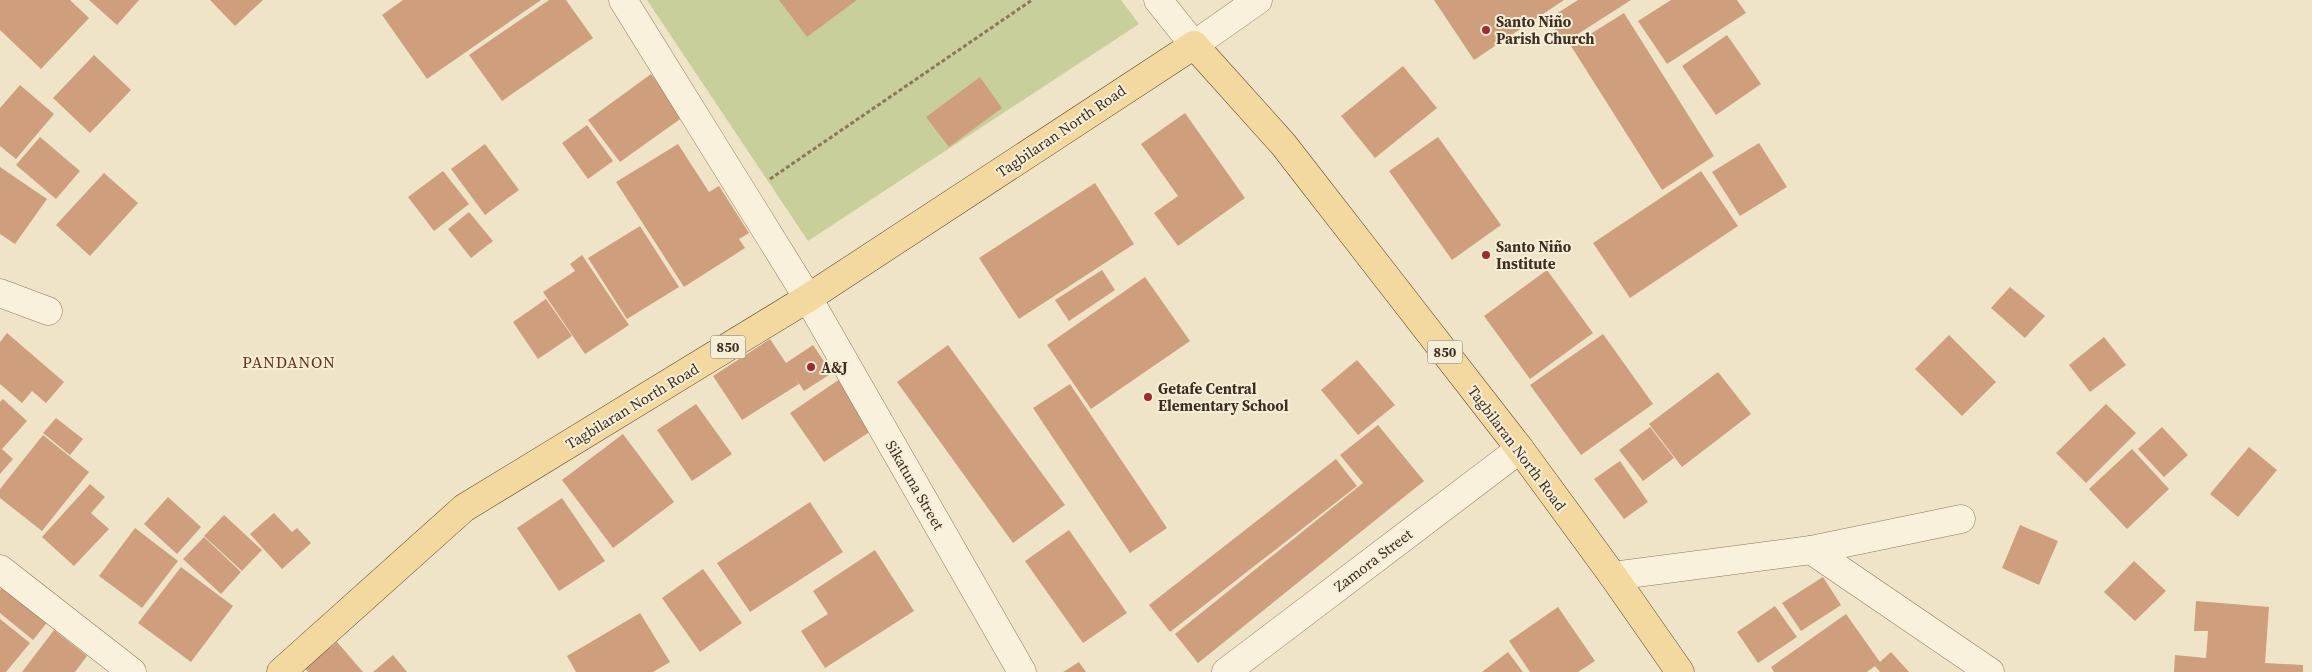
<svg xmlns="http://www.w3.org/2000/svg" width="2312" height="672" viewBox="0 0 2312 672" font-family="'Source Serif 4',serif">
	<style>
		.green { fill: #c9cf9b }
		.building { fill: #cf9f7d }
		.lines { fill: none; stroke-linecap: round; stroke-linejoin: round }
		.minor-casing { stroke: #8d765c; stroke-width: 29 }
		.tertiary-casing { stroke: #8d765c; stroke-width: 29 }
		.primary-casing { stroke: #5b4430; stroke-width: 29 }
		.path { stroke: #8d765c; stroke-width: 3; stroke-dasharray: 4 2.5; stroke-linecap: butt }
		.minor { stroke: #faf1dc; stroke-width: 28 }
		.tertiary { stroke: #faf1dc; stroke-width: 28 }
		.primary { stroke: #f3d9a0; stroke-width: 28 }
		.poi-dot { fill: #9e2a2b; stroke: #f7eed8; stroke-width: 2 }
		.labels { text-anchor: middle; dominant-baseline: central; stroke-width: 4; stroke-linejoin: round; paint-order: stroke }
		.shield { fill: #f7eed8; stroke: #756857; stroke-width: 1 }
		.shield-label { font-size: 14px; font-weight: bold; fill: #3d2e20 }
		.poi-label { font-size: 15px; font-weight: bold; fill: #3d2e20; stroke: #f7eed8; text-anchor: start }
		.street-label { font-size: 15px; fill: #3d2e20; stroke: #f7eed8 }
		.neighbourhood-label { font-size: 16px; letter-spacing: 1px; fill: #6b2e1e; stroke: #f7eed8 }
	</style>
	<rect width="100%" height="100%" fill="#f0e4c8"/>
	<!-- green -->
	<polygon class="green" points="647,0 1121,0 1139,24 808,241"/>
	<!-- building -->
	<g class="building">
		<polygon points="0,0 70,0 89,18 41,69 0,30"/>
		<polygon points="89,0 139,0 117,25"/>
		<polygon points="210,0 263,0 235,26"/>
		<polygon points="403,0 541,0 427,79 382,15"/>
		<polygon points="549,0 566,0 593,38 502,101 469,55"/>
		<polygon points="779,0 857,0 807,37"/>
		<polygon points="1434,0 1564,0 1474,60"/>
		<polygon points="1578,0 1631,0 1564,43 1548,19"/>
		<polygon points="1671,0 1737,0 1746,13 1667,64 1638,21"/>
		<polygon points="1624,13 1714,156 1662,190 1571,46"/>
		<polygon points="1727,35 1761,84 1716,115 1682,66"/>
		<polygon points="94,55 131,90 90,133 53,98"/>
		<polygon points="1403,66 1437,108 1375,158 1341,116"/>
		<polygon points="651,74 683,117 620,162 588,120"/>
		<polygon points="980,77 1002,108 949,147 926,117"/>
		<polygon points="20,85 54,114 16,159 0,146 0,108"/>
		<polygon points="1185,113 1245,198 1178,246 1154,213 1178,196 1141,144"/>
		<polygon points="587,125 613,161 588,179 562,143"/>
		<polygon points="40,137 80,171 56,199 16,165"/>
		<polygon points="1438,137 1501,225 1452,260 1389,171"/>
		<polygon points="1759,143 1787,187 1740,216 1712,172"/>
		<polygon points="485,144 519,190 485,215 451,169"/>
		<polygon points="678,144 709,192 719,186 749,233 739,239 745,248 684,287 616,182"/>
		<polygon points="0,167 47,199 15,244 0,234"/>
		<polygon points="443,171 469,204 434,231 408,197"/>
		<polygon points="1701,171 1738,226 1630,298 1593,243"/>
		<polygon points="104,173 138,203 90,256 56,225"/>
		<polygon points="1095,183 1134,244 1019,319 979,258"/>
		<polygon points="469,212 493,241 471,258 448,229"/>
		<polygon points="640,226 679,287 627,319 588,258"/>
		<polygon points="582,255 629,325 585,354 543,292 575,271 570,264"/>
		<polygon points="1102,270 1115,290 1069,321 1055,300"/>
		<polygon points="1547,270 1593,333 1530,379 1484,316"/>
		<polygon points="1145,277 1190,341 1091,409 1047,345"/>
		<polygon points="2010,287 2045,316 2025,338 1991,308"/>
		<polygon points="546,299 572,336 538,359 513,322"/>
		<polygon points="7,333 64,382 46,403 32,391 22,403 0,384 0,342"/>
		<polygon points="1603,334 1653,404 1581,455 1530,385"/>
		<polygon points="1949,335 1996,382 1962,416 1915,369"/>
		<polygon points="2104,337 2126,365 2090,392 2069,365"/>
		<polygon points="770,339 786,363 813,345 832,373 804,391 794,376 799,384 742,420 713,376"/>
		<polygon points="948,345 1065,505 1013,543 897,382"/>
		<polygon points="1357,360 1395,405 1358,435 1321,390"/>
		<polygon points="1718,372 1751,414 1682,467 1649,424"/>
		<polygon points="840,379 874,429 824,462 790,413"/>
		<polygon points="1070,384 1167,528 1130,553 1033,408"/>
		<polygon points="3,399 27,421 2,449 13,459 0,474 0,402"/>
		<polygon points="696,404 732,454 692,481 657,430"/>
		<polygon points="2106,404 2136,433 2086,483 2056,453"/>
		<polygon points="56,418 83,439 70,455 43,433"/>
		<polygon points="1378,425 1424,481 1198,663 1175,634 1363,483 1340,455"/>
		<polygon points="1650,427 1674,458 1643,481 1619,450"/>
		<polygon points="2162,427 2188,455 2164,477 2138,449"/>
		<polygon points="623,434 674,502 613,548 562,480"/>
		<polygon points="43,435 89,472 42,531 0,498 0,489"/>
		<polygon points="2249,447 2277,470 2238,517 2210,494"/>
		<polygon points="2132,449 2169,489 2127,529 2089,489"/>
		<polygon points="1336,459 1357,486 1170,632 1149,605"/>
		<polygon points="1620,461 1648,502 1624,519 1594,479"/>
		<polygon points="90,484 105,497 91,513 109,529 74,566 42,537"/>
		<polygon points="168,497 201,527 177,554 144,524"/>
		<polygon points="562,498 605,561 559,591 517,528"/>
		<polygon points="810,502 843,552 750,612 717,563"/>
		<polygon points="274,513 292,532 297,528 311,543 282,569 250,534"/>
		<polygon points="224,515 262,550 242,571 204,536"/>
		<polygon points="2020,525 2058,541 2039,585 2002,568"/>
		<polygon points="135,528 178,561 142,608 99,576"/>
		<polygon points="1069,530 1127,613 1083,643 1025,561"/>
		<polygon points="204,537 241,572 221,594 183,559"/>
		<polygon points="875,550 914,611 825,668 801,631 828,614 813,591"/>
		<polygon points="2134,561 2166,591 2135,621 2104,592"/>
		<polygon points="181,567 233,606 191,662 138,623"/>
		<polygon points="703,569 742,623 700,652 662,598"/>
		<polygon points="1823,577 1841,605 1801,631 1782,603"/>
		<polygon points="9,578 54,614 33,640 0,613 0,590"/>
		<polygon points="2196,601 2269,607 2265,663 2303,665 2303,672 2174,672 2175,655 2206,658 2208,631 2194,631"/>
		<polygon points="1775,606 1797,637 1758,663 1737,632"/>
		<polygon points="1558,607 1595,661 1578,672 1530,672 1509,641"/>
		<polygon points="640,613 670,662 653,672 576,672 567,656"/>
		<polygon points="1846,614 1880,662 1891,652 1909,672 1880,672 1875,666 1867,672 1774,672 1771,667"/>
		<polygon points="0,619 30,643 6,672 0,672"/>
		<polygon points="54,630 87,656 75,672 22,672"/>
		<polygon points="337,642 363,672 308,672 305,668"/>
		<polygon points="1508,652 1523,672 1482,672"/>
		<polygon points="393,655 407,672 373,672"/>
		<polygon points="1079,662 1086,672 1063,672"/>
	</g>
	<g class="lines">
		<!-- minor casing -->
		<g class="minor-casing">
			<g id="minor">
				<polyline points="623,0 808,298 1022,672"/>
				<polyline points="1158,0 1194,45"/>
				<polyline points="0,293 48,311"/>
				<polyline points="1811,550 1990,672"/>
				<polyline points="0,569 132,672"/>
				<polyline points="1613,576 1811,550 1961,519"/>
				<polyline points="1226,672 1520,449"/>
			</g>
		</g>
		<!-- tertiary casing -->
		<g class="tertiary-casing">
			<polyline id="tertiary" points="1194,45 1258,0"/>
		</g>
		<!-- primary casing -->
		<g class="primary-casing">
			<polyline id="primary" points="281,672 464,508 808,298 1194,45 1283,144 1520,449 1613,576 1680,672"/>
		</g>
		<!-- path -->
		<polyline class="path" points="770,179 1032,0"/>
		<!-- minor -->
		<use href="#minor" class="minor"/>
		<!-- tertiary -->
		<use href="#tertiary" class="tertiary"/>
		<!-- primary -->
		<use href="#primary" class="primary"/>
	</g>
	<!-- markers -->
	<g class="poi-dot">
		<circle cx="1486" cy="30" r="5"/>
		<circle cx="1486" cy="255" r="5"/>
		<circle cx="811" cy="367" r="5"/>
		<circle cx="1148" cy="397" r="5"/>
	</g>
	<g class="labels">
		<!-- shield labels -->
		<g class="shield">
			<rect x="710.5" y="335.5" width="35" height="23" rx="4"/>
			<rect x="1427.5" y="340.5" width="35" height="23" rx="4"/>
		</g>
		<g class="shield-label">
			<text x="728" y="347">850</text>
			<text x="1445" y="352">850</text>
		</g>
		<!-- poi labels -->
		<g class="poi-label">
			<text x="1496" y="21">Santo Niño<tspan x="1496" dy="17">Parish Church</tspan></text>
			<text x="1496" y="246">Santo Niño<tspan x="1496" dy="17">Institute</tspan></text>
			<text x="821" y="367">A&amp;J</text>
			<text x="1158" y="388">Getafe Central<tspan x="1158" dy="17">Elementary School</tspan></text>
		</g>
		<!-- street labels -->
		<g class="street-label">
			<text transform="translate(1061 131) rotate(-34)">Tagbilaran North Road</text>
			<text transform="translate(632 406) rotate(-31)">Tagbilaran North Road</text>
			<text transform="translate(1517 448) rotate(53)">Tagbilaran North Road</text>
			<text transform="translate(915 485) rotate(60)">Sikatuna Street</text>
			<text transform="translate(1373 560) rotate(-37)">Zamora Street</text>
		</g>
		<!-- neighbourhood labels -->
		<g class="neighbourhood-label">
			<text x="289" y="362">PANDANON</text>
		</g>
	</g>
</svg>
